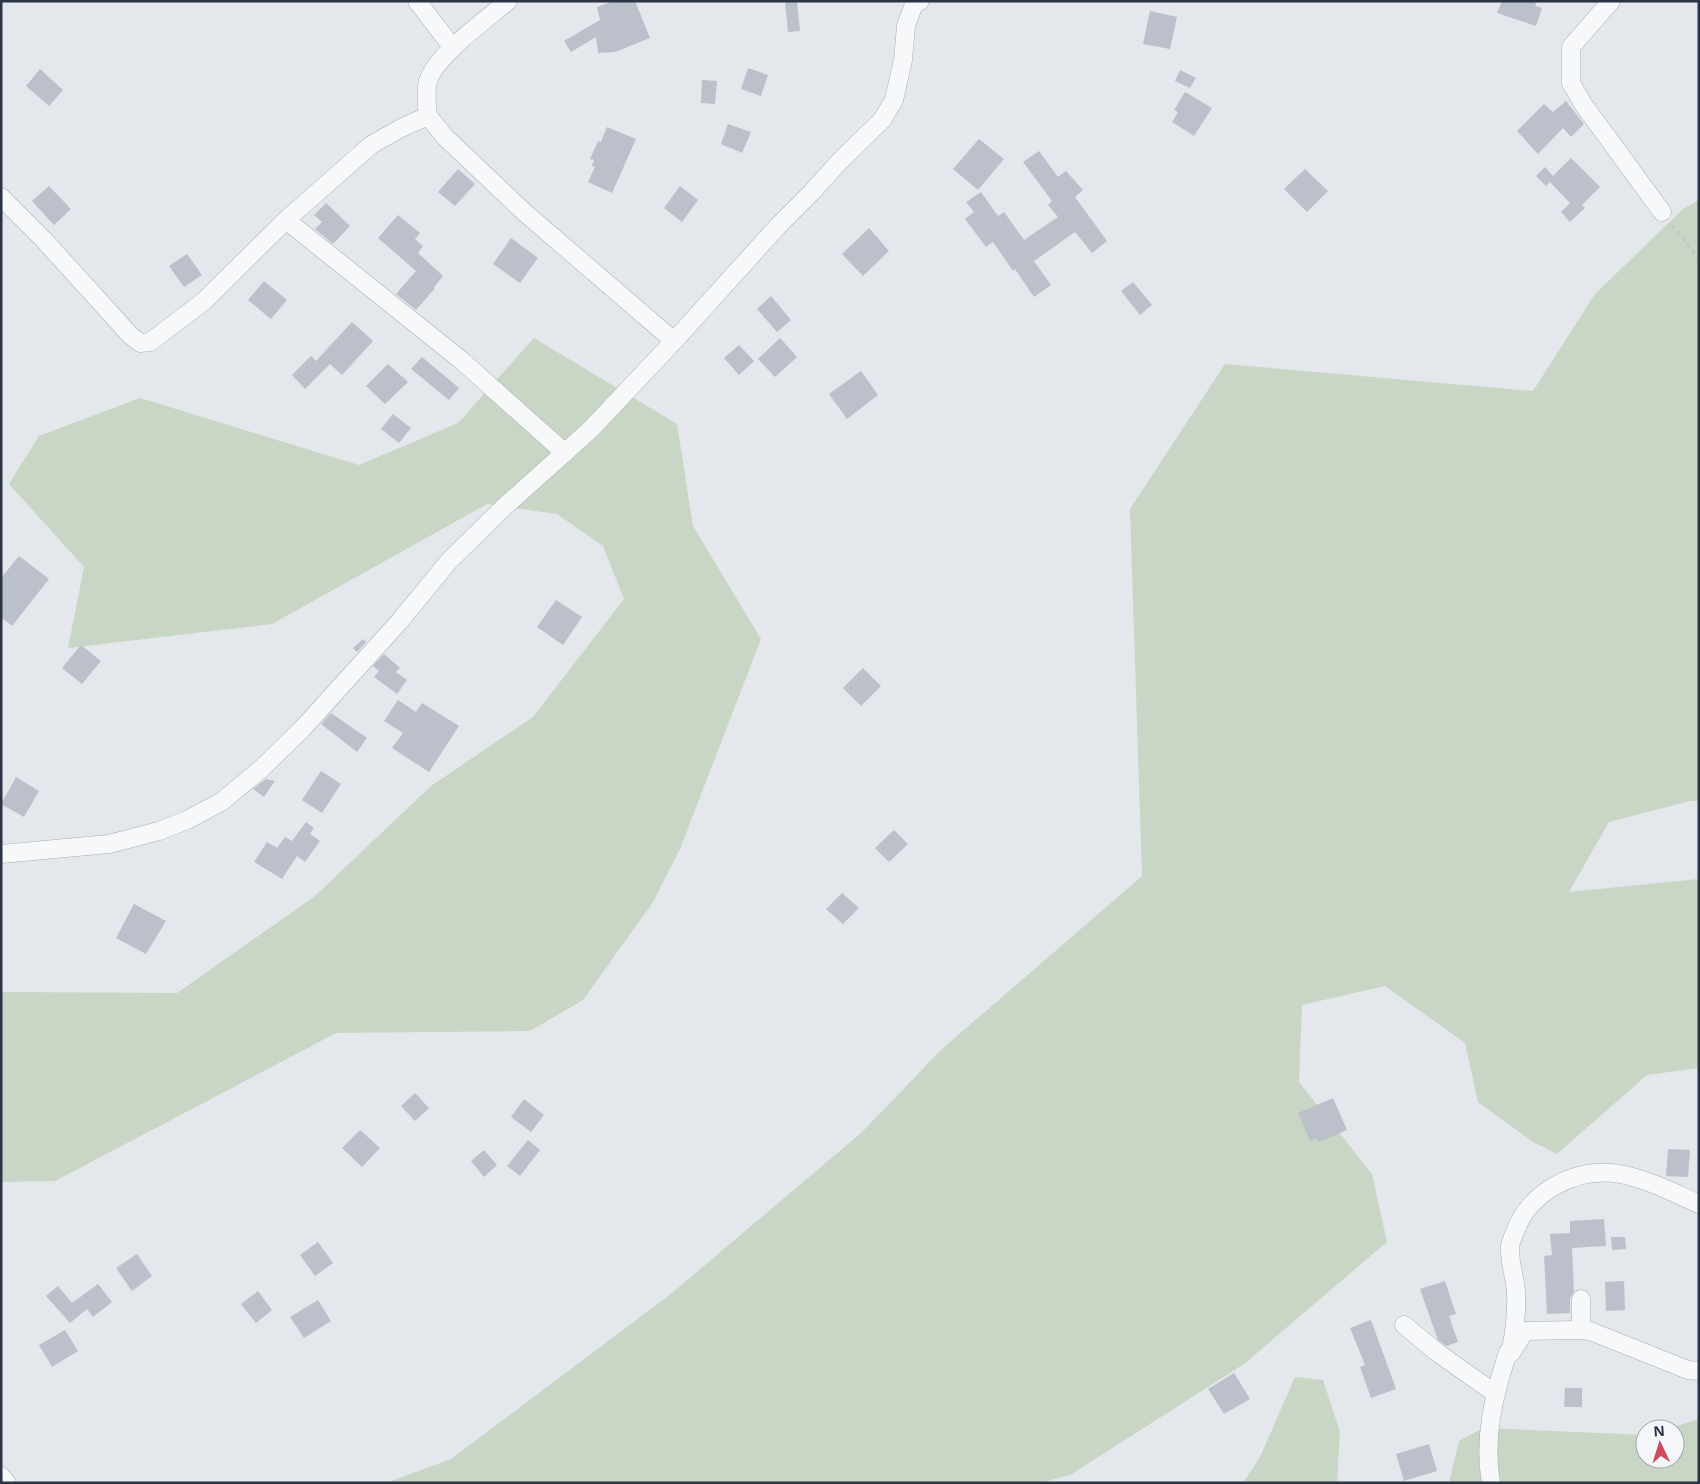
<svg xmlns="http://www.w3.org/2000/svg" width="1700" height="1484" viewBox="0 0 1700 1484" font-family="'Noto Sans',sans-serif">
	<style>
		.green { fill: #c9d6c5 }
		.building { fill: #bbc0ca }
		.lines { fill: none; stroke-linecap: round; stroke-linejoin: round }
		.minor-casing { stroke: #a9aeb7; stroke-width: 19 }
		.path { stroke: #c2c5cb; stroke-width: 2.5; stroke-dasharray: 4 4; stroke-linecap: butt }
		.minor { stroke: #f7f8fa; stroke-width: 18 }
	</style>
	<rect width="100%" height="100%" fill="#e4e7ec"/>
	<!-- green -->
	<g class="green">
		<polygon points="1699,200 1699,801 1690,801 1609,822 1569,892 1699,879 1699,1068 1647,1075 1557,1154 1533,1142 1478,1102 1465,1043 1385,986 1302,1005 1299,1082 1372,1174 1387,1242 1244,1364 1070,1475 1040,1483 386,1483 451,1459 672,1293 861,1133 943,1048 1142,876 1130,509 1225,364 1533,391 1595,294 1683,209"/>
		<polygon points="534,338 677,424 693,526 761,639 680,849 653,902 583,1000 530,1031 336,1033 55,1181 1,1182 1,992 177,993 315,896 431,786 533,717 624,599 603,546 557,514 487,504 272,624 68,648 84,567 9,484 39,436 140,398 359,465 458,423"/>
		<polygon points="1295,1377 1323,1380 1340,1432 1337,1483 1243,1483 1260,1457"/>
		<polygon points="1699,1419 1699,1483 1449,1483 1459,1441 1483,1428 1645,1435 1645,1459 1675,1459 1675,1429 1667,1429"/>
	</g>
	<!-- building -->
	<g class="building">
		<polygon points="614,1 635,1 650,38 615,52 598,53 596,37 571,52 564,41 600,20 597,7"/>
		<polygon points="785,1 797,1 800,31 788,32"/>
		<polygon points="1502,1 1537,1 1535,6 1542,8 1536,26 1497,13"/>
		<polygon points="1150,11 1177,17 1170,49 1143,44"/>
		<polygon points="748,68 768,75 761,96 741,89"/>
		<polygon points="40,69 63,90 49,106 26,86"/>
		<polygon points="1180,70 1196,78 1190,88 1175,81"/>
		<polygon points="702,80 717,81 715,104 701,103"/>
		<polygon points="1185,92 1212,108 1194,136 1172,122 1178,112 1174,110"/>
		<polygon points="1566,101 1584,124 1571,137 1563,128 1538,154 1517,131 1544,104 1553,112"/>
		<polygon points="728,124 751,132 742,153 721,144"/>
		<polygon points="607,127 636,139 612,193 588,182 595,167 592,166 594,160 590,159 598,141 601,142"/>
		<polygon points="979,139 1004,159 978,190 953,169"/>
		<polygon points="1039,151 1058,177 1066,171 1083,190 1075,197 1107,241 1092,253 1075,232 1034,261 1051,285 1034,297 1015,269 1013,271 993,242 986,247 965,219 974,212 966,202 981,192 998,216 1004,212 1024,240 1058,217 1048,205 1052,201 1023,162"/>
		<polygon points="1571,158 1600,187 1582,205 1585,208 1570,222 1561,212 1570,203 1550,182 1546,186 1536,176 1545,167 1553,176"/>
		<polygon points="458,169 475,184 455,206 438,192"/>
		<polygon points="1305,169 1328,191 1307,212 1284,189"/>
		<polygon points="49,186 71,209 54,225 32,201"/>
		<polygon points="680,186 698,200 682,222 664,208"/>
		<polygon points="326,203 350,226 333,244 315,229 322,222 314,215"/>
		<polygon points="398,215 420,233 415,239 423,246 418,253 443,276 434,287 435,288 416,310 396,294 416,271 378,238"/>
		<polygon points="869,228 889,251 863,276 842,254"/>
		<polygon points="511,238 538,258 520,283 493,264"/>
		<polygon points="187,254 202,275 184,287 169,266"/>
		<polygon points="264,281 287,300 271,319 248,300"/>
		<polygon points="1133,282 1152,305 1140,315 1121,291"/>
		<polygon points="771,296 791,320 777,332 757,309"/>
		<polygon points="352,322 373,341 342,375 330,364 305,389 292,375 311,356 316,361"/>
		<polygon points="780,338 797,357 775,377 758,359"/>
		<polygon points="739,345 754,361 739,375 724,358"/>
		<polygon points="422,357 459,388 449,400 411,369"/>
		<polygon points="388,364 408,382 385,404 366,386"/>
		<polygon points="861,371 878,395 847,419 829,394"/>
		<polygon points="393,414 411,428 399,443 381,429"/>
		<polygon points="19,556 49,579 12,626 1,617 1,578"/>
		<polygon points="556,600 582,617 563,645 537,627"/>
		<polygon points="363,639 366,642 357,652 353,648"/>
		<polygon points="81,645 101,661 82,684 62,668"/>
		<polygon points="384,654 400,668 396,672 407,680 397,694 374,677 379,671 373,666"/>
		<polygon points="863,668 881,686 861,706 843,688"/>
		<polygon points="398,700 416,712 422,703 459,726 429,772 392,748 403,733 384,721"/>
		<polygon points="331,713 367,738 357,752 321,724"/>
		<polygon points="321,771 341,784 322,813 302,800"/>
		<polygon points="16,777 39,791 24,817 1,804"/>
		<polygon points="266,779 275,781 264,797 253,789"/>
		<polygon points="306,822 314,828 310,834 320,841 305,862 297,856 282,879 254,862 267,842 277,848 285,837 292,841"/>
		<polygon points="894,830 908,844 889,862 875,848"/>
		<polygon points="842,893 859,908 843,924 826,909"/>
		<polygon points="134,904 166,921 146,954 116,938"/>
		<polygon points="415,1093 429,1108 415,1121 401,1106"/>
		<polygon points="1333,1098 1347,1130 1319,1142 1317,1138 1310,1141 1298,1113"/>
		<polygon points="524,1099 544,1115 531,1132 511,1117"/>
		<polygon points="360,1130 380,1148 362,1167 342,1148"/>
		<polygon points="528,1140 540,1150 520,1176 507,1166"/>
		<polygon points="1668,1149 1690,1150 1688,1177 1666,1176"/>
		<polygon points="484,1150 497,1165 484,1177 471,1161"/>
		<polygon points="1604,1219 1606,1246 1572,1248 1574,1292 1570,1299 1570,1313 1547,1314 1544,1256 1552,1255 1550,1234 1570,1233 1570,1221"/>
		<polygon points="1611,1237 1625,1237 1626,1249 1612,1250"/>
		<polygon points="318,1242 333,1263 315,1276 300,1255"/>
		<polygon points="137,1254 152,1276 132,1291 116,1268"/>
		<polygon points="1445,1281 1456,1314 1449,1316 1458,1342 1446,1346 1438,1340 1420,1289"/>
		<polygon points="1624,1281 1625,1310 1606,1311 1605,1282"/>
		<polygon points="98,1284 112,1302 93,1317 87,1309 70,1323 46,1296 58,1286 72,1303"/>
		<polygon points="258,1291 272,1310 256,1323 241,1304"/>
		<polygon points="318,1300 331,1321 304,1338 290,1317"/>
		<polygon points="1371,1320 1396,1389 1371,1398 1360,1367 1365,1365 1350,1328"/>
		<polygon points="65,1330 78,1351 52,1367 39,1345"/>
		<polygon points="1234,1373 1250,1399 1224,1414 1208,1389"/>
		<polygon points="1565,1388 1582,1388 1582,1407 1564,1407"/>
		<polygon points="1429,1444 1437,1471 1404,1481 1396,1454"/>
	</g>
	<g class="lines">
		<!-- minor casing -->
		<g class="minor-casing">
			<g id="minor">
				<polyline points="417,1 453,48"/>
				<polyline points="1611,1 1571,47 1571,83 1583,104 1662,212"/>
				<path d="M428,116C427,105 425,93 428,81C437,54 486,20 508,1"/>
				<polyline points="1,197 44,240 131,336 140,343 150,342 203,302 286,220 371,145 403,127 428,116 445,137 524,212 674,341"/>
				<polyline points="286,220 461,360 565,453"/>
				<polyline points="1,854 109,844 159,831 187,820 221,802 261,769 303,728 399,622 449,561 503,508 591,429 674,341 778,226 812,192 840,161 882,120 894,100 903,60 906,26 914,4 920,1"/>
				<polyline points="1404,1325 1438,1353 1496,1394"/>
				<polyline points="1577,1330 1581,1323 1581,1299"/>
				<path d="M1512,1345C1515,1327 1517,1310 1516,1292C1515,1277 1509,1261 1510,1246C1511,1241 1513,1236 1515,1232C1529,1191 1578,1166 1620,1174C1647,1179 1674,1193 1699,1204"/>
				<polyline points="1,1476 7,1483"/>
				<path d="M1491,1483C1483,1438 1494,1395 1508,1352L1511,1353L1525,1331L1577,1330L1590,1331L1688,1370L1699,1371"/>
			</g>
		</g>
		<!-- path -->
		<polyline class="path" points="1672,225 1699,259"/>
		<!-- minor -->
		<use href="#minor" class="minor"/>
	</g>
	<!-- border -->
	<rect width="1700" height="1484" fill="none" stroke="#2b3445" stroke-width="5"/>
	<!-- north arrow -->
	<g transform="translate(1660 1444) rotate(356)"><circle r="24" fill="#f4f6f9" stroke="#a4a8b1"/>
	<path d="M0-4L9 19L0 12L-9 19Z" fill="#d1495b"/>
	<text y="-8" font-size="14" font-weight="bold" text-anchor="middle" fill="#2b3445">N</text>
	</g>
</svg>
